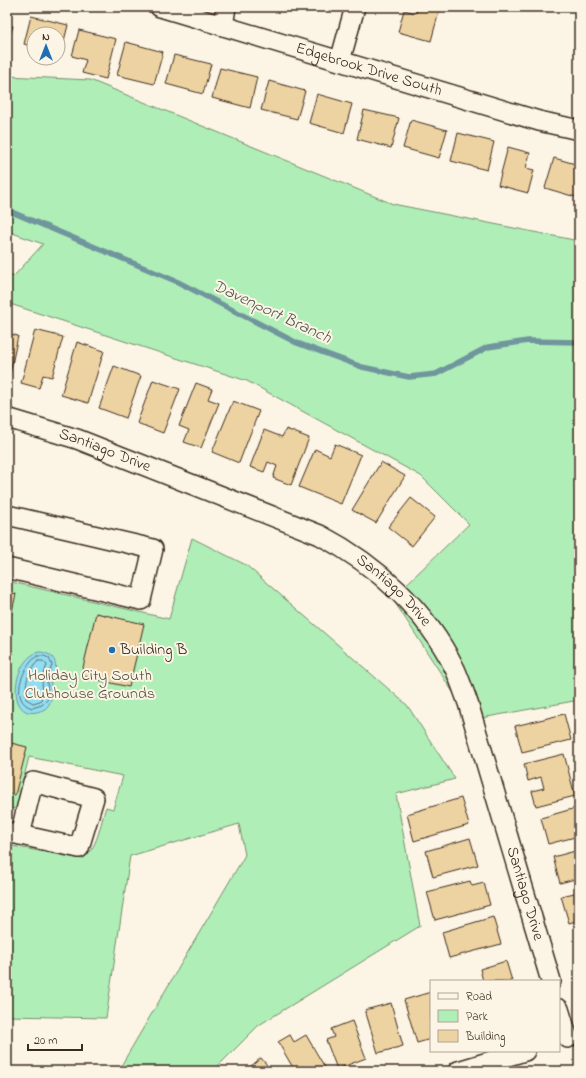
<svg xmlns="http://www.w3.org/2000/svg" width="586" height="1078" viewBox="0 0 586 1078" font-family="'Indie Flower',sans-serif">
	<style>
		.green { fill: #afefb7; stroke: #758c6a }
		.water { fill: #91ddf1; stroke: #6f959d }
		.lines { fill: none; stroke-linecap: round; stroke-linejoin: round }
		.shore { stroke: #5d7272; stroke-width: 1 }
		.stream { stroke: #6f959d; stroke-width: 5.5 }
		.building { fill: #eed3a2; stroke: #3b2a1e }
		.minor-casing { stroke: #3b2a1e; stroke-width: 22 }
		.minor { stroke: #fcf5e5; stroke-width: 19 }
		.poi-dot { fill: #1f6fb2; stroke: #fcf5e5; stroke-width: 1.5 }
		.labels { text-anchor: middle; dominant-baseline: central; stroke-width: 4; stroke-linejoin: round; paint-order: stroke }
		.street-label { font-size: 16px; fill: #3b2a1e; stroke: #fcf5e5 }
		.poi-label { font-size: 16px; fill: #3b2a1e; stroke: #fcf5e5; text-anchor: start }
		.park-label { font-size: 16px; fill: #52513d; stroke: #fcf5e5 }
		.water-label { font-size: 17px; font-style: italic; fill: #505753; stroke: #fcf5e5 }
	</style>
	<rect width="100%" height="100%" fill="#fcf5e5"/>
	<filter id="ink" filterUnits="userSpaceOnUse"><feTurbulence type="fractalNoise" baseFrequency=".025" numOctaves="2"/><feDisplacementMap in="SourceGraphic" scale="8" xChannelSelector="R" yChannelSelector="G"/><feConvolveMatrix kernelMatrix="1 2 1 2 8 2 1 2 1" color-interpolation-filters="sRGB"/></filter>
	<g filter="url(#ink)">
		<!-- green -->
		<g class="green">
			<polygon points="7,76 90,80 393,204 579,241 579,700 471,720 392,598 469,524 421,476 247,381 7,303 7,276 14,276 43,244 7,231"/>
			<path d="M192,538L246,565L407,705L455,779L396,794L420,926L259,1025L213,1071H118L245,855L239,824L130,856L106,1018L7,1016V845L82,859C98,849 100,824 106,807L113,809L123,776L29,757L16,809L7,807V581L169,619Z"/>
		</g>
		<!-- water -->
		<path class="water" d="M39,652C49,652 58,659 55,670C54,674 51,677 51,682C50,693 55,700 45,709C5,729 10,659 39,652Z"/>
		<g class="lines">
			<!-- shore -->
			<g class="shore">
				<path d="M37,656H44L49,658L52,665L47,680L48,699L42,705L32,708C9,701 22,667 37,656Z"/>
				<path d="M38,661H43L47,665L42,680L43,696L40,701L33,703L26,699C25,684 27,672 38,661Z"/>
			</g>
			<!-- stream -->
			<polyline class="stream" points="7,210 178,282 297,343 362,367 409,377 436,374 488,347 528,341 579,342"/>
		</g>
		<!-- building -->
		<g class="building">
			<polygon points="418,7 440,8 431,41 398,32 404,10 416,13"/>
			<polygon points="31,16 68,25 61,53 58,52 58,34 34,34 34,47 24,44"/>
			<polygon points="7,24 13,26 7,46"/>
			<polygon points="79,30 116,39 106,79 82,73 86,60 72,56"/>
			<polygon points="126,42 163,52 154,84 117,75"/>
			<polygon points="174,55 211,64 203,94 166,84"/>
			<polygon points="220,68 257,77 250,108 212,98"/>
			<polygon points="269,81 305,91 297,119 261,110"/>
			<polygon points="317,94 352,104 344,133 309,123"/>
			<polygon points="364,110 399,118 391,148 357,139"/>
			<polygon points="411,120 447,130 439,158 403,148"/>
			<polygon points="458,133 494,142 487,170 451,161"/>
			<polygon points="508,147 530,153 526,168 534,170 528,193 498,185"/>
			<polygon points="554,158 579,165 579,198 545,188"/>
			<polygon points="35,330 63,337 52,377 43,375 39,388 21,383"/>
			<polygon points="7,333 18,336 8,383 7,382"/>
			<polygon points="77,342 104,351 88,403 61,395"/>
			<polygon points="114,366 141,376 126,418 99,408"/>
			<polygon points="153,380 180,389 163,433 137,423"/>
			<polygon points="196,383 212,389 208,399 219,403 201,448 184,442 189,430 179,426"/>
			<polygon points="233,401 259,411 239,463 212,452"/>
			<polygon points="286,429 309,438 291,485 273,478 277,466 268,462 264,472 250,467 264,430 282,437"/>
			<polygon points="335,444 361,455 341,504 299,487 315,449 330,456"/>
			<polygon points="381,462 405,476 376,523 352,510"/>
			<polygon points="411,498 435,517 412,546 388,527"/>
			<polygon points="7,592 16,594 7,633"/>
			<polygon points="96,613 144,624 129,687 81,676"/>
			<polygon points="564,714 571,740 522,752 515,726"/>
			<polygon points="7,742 27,747 15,795 7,793"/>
			<polygon points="564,754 575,796 536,806 532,791 544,788 541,777 528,781 524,764"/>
			<polygon points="461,798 469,825 414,841 407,814"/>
			<polygon points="579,807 579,836 548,844 541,818"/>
			<polygon points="470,838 478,865 433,877 426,851"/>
			<polygon points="579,850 579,878 560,883 553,857"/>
			<polygon points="470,881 472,886 484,883 490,905 435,920 427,892"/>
			<polygon points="579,892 579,920 569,923 561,896"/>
			<polygon points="493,917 501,944 449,958 442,932"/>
			<polygon points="506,961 512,981 483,981 480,969"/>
			<polygon points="431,992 431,1039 417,1043 404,1000"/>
			<polygon points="391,1003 403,1046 378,1053 365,1010"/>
			<polygon points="352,1021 366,1058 337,1069 326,1040 334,1037 331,1029"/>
			<polygon points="290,1035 294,1042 306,1035 327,1071 295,1071 278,1042"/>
			<polygon points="261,1058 272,1071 245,1071"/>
		</g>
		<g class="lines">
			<!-- minor casing -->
			<g class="minor-casing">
				<g id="minor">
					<path id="s1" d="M160,7L539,121L579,130"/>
					<polyline points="223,26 226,7"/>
					<polyline points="340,61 355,7"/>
					<path id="s2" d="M7,418L77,439L320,535C377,565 426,610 455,669C460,680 464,692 468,703L551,981"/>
					<polyline points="7,515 153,549 141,600 7,568"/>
					<polyline points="7,832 79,848 94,798 33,782 20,835"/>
					<polyline points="559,1009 568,1038"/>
					<polyline points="458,1071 525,1051"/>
				</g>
			</g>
			<!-- minor -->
			<use href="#minor" class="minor"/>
		</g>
	</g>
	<!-- markers -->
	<circle class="poi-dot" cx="112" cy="650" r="4"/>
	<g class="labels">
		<!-- street labels -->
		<g class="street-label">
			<text stroke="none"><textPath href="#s1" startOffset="218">Edgebrook Drive South</textPath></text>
			<text stroke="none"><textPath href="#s2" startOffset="103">Santiago Drive</textPath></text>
			<text stroke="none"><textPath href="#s2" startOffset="427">Santiago Drive</textPath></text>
			<text stroke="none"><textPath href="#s2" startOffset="763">Santiago Drive</textPath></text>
		</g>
		<!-- poi labels -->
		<g class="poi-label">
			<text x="120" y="650">Building B</text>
		</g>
		<!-- park labels -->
		<g class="park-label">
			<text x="90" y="676">Holiday City South<tspan x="90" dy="18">Clubhouse Grounds</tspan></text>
		</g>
		<!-- water labels -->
		<g class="water-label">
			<text transform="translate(272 312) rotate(25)">Davenport Branch</text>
		</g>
	</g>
	<!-- margin -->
	<rect width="586" height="1078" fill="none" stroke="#fcf5e5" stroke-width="24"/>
	<rect x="12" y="12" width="562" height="1054" fill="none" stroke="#3b2a1e" stroke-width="1.5" filter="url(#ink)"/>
	<!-- legend -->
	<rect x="430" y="980" width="130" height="72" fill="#fcf5e5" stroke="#afa495"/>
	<rect x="438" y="993" width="20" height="6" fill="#fcf5e5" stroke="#afa495"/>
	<text x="466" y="1000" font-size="12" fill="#3b2a1e">Road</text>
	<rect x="438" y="1010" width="20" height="12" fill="#afefb7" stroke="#afa495"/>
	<text x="466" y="1020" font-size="12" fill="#3b2a1e">Park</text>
	<rect x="438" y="1030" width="20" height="12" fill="#eed3a2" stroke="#afa495"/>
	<text x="466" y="1040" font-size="12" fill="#3b2a1e">Building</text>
	<!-- north arrow -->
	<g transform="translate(46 46)"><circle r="19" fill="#fcf5e5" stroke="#afa495"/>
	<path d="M0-3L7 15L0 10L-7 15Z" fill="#1f6fb2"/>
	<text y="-6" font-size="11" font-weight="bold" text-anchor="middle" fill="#3b2a1e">N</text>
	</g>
	<!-- scale -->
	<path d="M28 1044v6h54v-6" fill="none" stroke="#3b2a1e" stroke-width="2"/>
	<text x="34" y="1044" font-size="12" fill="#3b2a1e" stroke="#fcf5e5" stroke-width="3" paint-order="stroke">20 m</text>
</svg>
